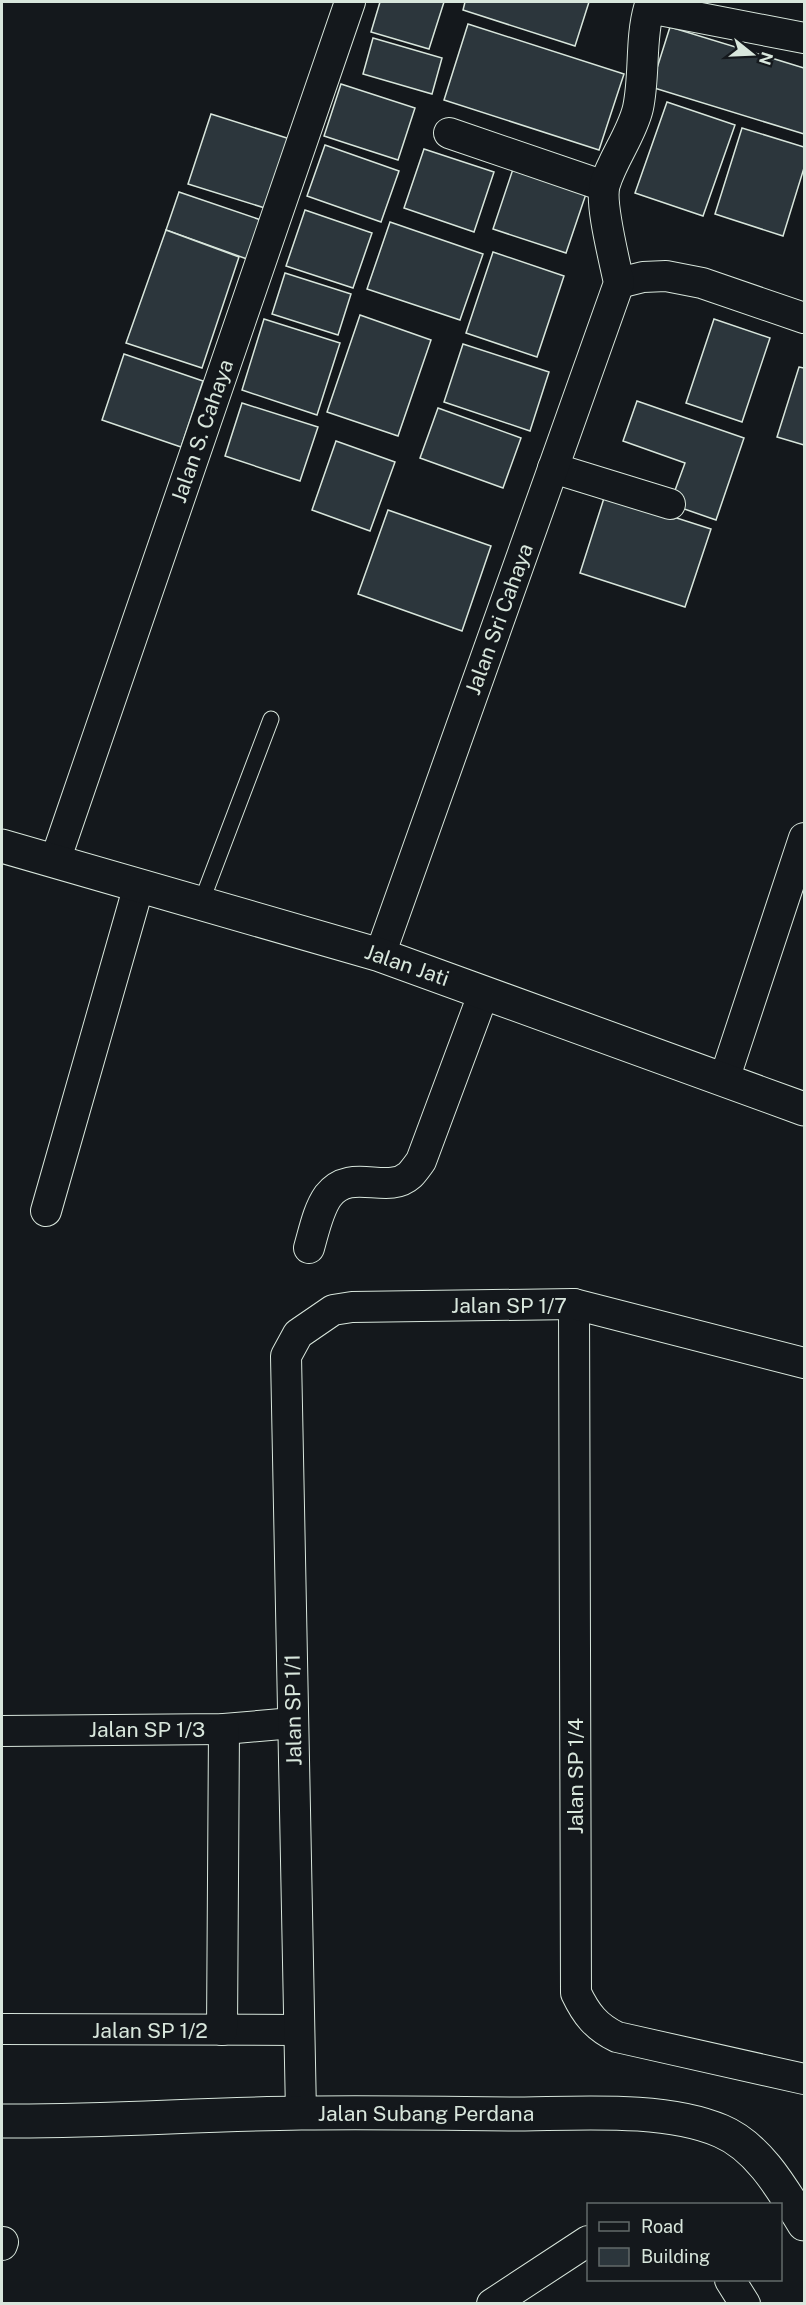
<svg xmlns="http://www.w3.org/2000/svg" width="806" height="2305" viewBox="0 0 806 2305" font-family="'Public Sans',sans-serif">
	<style>
		.building { fill: #2c363c; stroke: #d8e6dc; stroke-width: 1.5 }
		.lines { fill: none; stroke-linecap: round; stroke-linejoin: round }
		.service-casing { stroke: #d8e6dc; stroke-width: 17 }
		.minor-casing { stroke: #d8e6dc; stroke-width: 32 }
		.tertiary-casing { stroke: #d8e6dc; stroke-width: 35 }
		.service { stroke: #14181c; stroke-width: 15 }
		.minor { stroke: #14181c; stroke-width: 30 }
		.tertiary { stroke: #14181c; stroke-width: 33 }
		.labels { text-anchor: middle; dominant-baseline: central; stroke-width: 4.5; stroke-linejoin: round; paint-order: stroke }
		.street-label { font-size: 21px; fill: #d8e6dc; stroke: #14181c }
	</style>
	<rect width="100%" height="100%" fill="#14181c"/>
	<!-- building -->
	<g class="building">
		<polygon points="380,2 444,2 429,49 371,32"/>
		<polygon points="465,2 589,2 575,46 463,10"/>
		<polygon points="468,24 624,74 599,150 444,100"/>
		<polygon points="670,27 804,68 804,134 651,87"/>
		<polygon points="373,38 442,58 432,94 363,74"/>
		<polygon points="341,84 415,108 398,160 324,136"/>
		<polygon points="667,102 735,125 703,216 635,193"/>
		<polygon points="211,114 290,139 268,209 188,184"/>
		<polygon points="742,128 804,147 804,168 783,236 715,214"/>
		<polygon points="325,145 399,171 381,222 307,196"/>
		<polygon points="424,149 494,172 474,232 404,208"/>
		<polygon points="515,163 588,188 566,253 493,229"/>
		<polygon points="179,192 261,220 247,259 166,230"/>
		<polygon points="305,210 372,233 353,288 286,266"/>
		<polygon points="390,222 483,254 460,320 367,289"/>
		<polygon points="166,230 239,257 202,368 126,343"/>
		<polygon points="493,252 564,276 537,357 466,333"/>
		<polygon points="285,273 351,294 338,335 272,314"/>
		<polygon points="360,315 431,340 398,436 327,412"/>
		<polygon points="264,319 340,343 317,415 242,390"/>
		<polygon points="714,319 770,338 742,422 686,403"/>
		<polygon points="463,344 549,372 530,431 444,402"/>
		<polygon points="124,354 203,381 181,447 102,420"/>
		<polygon points="799,367 804,368 804,445 777,437"/>
		<polygon points="637,401 744,438 716,520 670,504 685,463 623,441"/>
		<polygon points="242,403 318,427 300,481 225,456"/>
		<polygon points="438,408 521,438 503,488 420,458"/>
		<polygon points="336,441 395,462 370,531 312,510"/>
		<polygon points="605,495 711,529 685,607 580,573"/>
		<polygon points="388,510 491,546 462,631 358,594"/>
	</g>
	<g class="lines">
		<!-- service casing -->
		<g class="service-casing">
			<polyline id="service" points="201,903 271,719"/>
		</g>
		<!-- minor casing -->
		<g class="minor-casing">
			<g id="minor">
				<polyline points="449,133 604,186"/>
				<polyline points="619,283 643,277 666,276 702,283 804,318"/>
				<polyline points="553,468 670,504"/>
				<polyline points="55,861 350,2"/>
				<path d="M380,955L619,283C615,262 599,202 605,184C613,158 632,134 638,108C645,75 640,39 649,8L804,38"/>
				<polyline points="724,1080 804,838"/>
				<polyline points="46,1211 139,885"/>
				<path d="M309,1248C314,1231 318,1210 328,1196C351,1166 387,1196 410,1175C414,1171 418,1165 421,1161L484,992"/>
				<path d="M574,1304L576,1993C586,2014 596,2027 617,2037L804,2079"/>
				<polyline points="2,1731 224,1729 293,1723"/>
				<polyline points="2,2029 299,2030"/>
				<polyline points="222,2030 224,1729"/>
				<polyline points="301,2113 286,1356 298,1334 333,1310 352,1307 574,1304 804,1363"/>
				<polyline points="2,2245 3,2242"/>
				<polyline points="730,2280 745,2304"/>
				<polyline points="492,2304 588,2241"/>
			</g>
		</g>
		<!-- tertiary casing -->
		<g class="tertiary-casing">
			<g id="tertiary">
				<polyline points="2,846 380,955 804,1109"/>
				<path d="M2,2121C101,2122 201,2114 301,2113C370,2112 440,2113 509,2114C573,2114 663,2106 721,2131C759,2147 783,2190 804,2224"/>
			</g>
		</g>
		<!-- service -->
		<use href="#service" class="service"/>
		<!-- minor -->
		<use href="#minor" class="minor"/>
		<!-- tertiary -->
		<use href="#tertiary" class="tertiary"/>
	</g>
	<g class="labels">
		<!-- street labels -->
		<g class="street-label">
			<text transform="translate(202 431) rotate(-71)">Jalan S. Cahaya</text>
			<text transform="translate(499 619) rotate(-70)">Jalan Sri Cahaya</text>
			<text transform="translate(407 965) rotate(19)">Jalan Jati</text>
			<text x="509" y="1305">Jalan SP 1/7</text>
			<text transform="translate(293 1710) rotate(-91)">Jalan SP 1/1</text>
			<text x="147" y="1729">Jalan SP 1/3</text>
			<text transform="translate(575 1776) rotate(-90)">Jalan SP 1/4</text>
			<text x="150" y="2030">Jalan SP 1/2</text>
			<text x="426" y="2113">Jalan Subang Perdana</text>
		</g>
	</g>
	<!-- border -->
	<rect width="806" height="2305" fill="none" stroke="#d8e6dc" stroke-width="6"/>
	<!-- legend -->
	<rect x="587" y="2203" width="195" height="78" fill="#14181c" stroke="#626a69" stroke-width="1.5"/>
	<rect x="599" y="2222" width="30" height="9" fill="#14181c" stroke="#626a69" stroke-width="1.5"/>
	<text x="641" y="2233" font-size="18" fill="#d8e6dc">Road</text>
	<rect x="599" y="2248" width="30" height="18" fill="#2c363c" stroke="#626a69" stroke-width="1.5"/>
	<text x="641" y="2263" font-size="18" fill="#d8e6dc">Building</text>
	<!-- north arrow -->
	<g transform="translate(752 54) rotate(108)" stroke="#14181c" stroke-width="4.5" paint-order="stroke">
	<path d="M0-4.5L10 22L0 15L-10 22Z" fill="#d8e6dc"/>
	<text y="-9" font-size="16" font-weight="bold" text-anchor="middle" fill="#d8e6dc">N</text>
	</g>
</svg>
